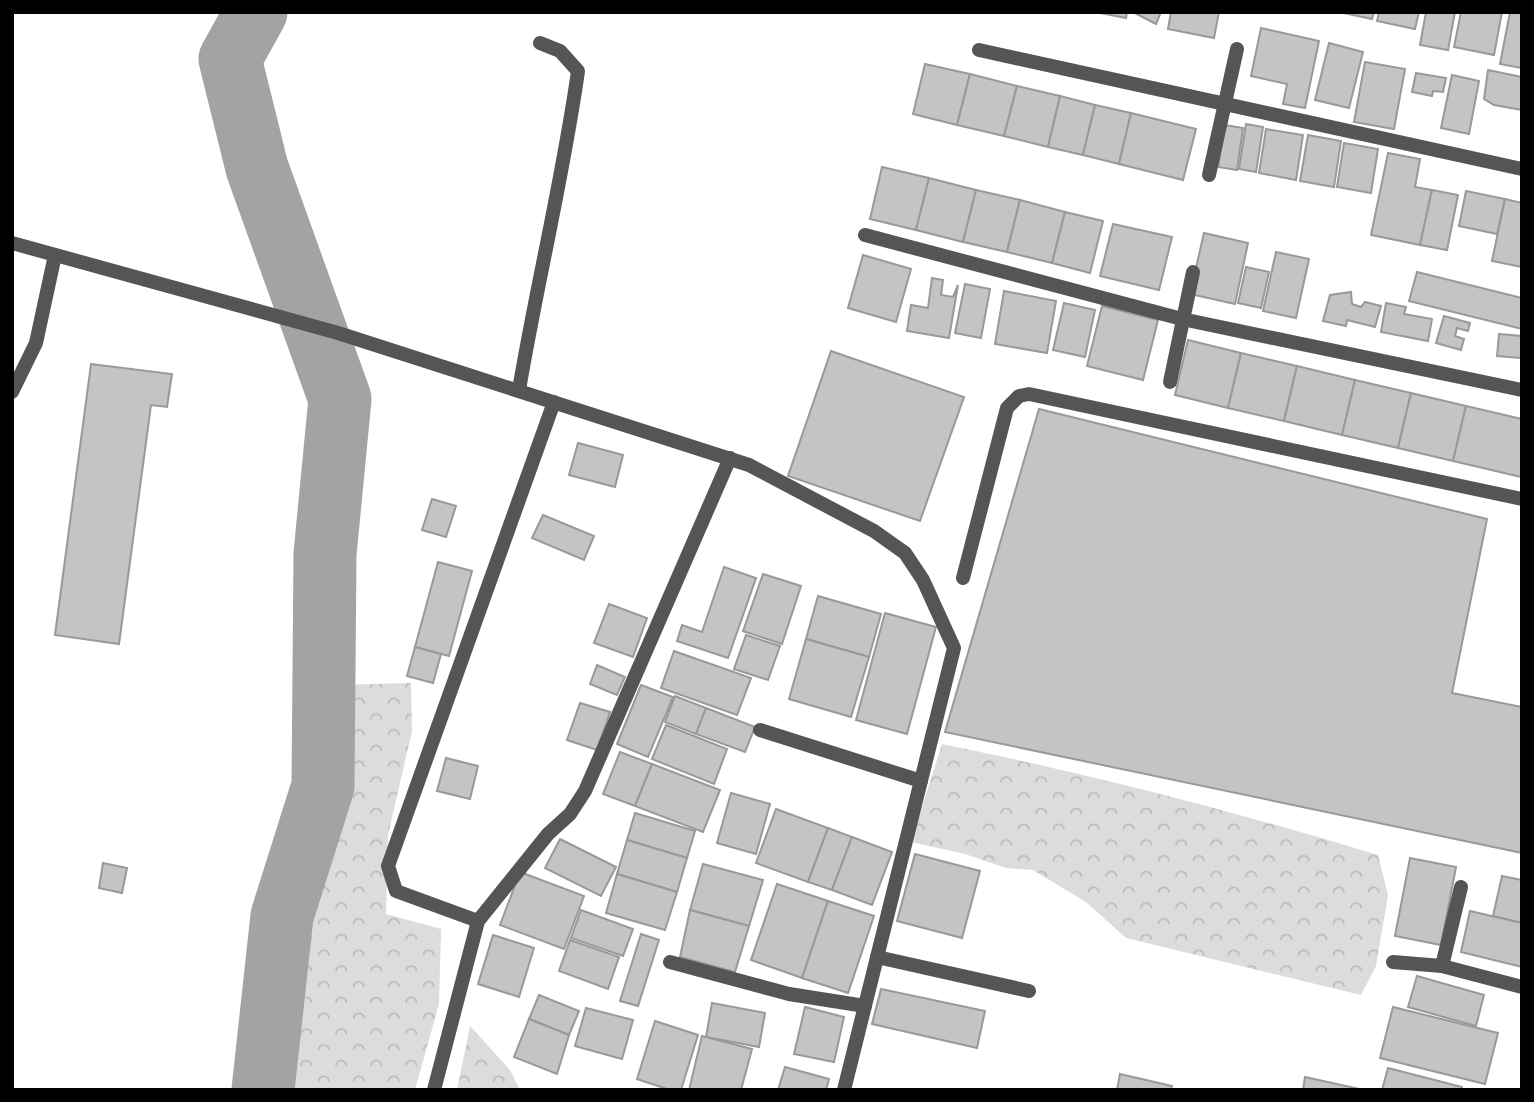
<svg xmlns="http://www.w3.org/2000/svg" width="1534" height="1102" viewBox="0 0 1534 1102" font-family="Karla,sans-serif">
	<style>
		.park { fill: url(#park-crowns) }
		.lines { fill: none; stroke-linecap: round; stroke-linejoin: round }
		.river { stroke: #a3a3a3; stroke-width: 63 }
		.building { fill: #c4c4c4; stroke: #999; stroke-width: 2 }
		.lane { stroke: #555; stroke-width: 14 }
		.street { stroke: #555; stroke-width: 14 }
	</style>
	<defs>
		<pattern id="park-crowns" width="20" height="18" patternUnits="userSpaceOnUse" patternTransform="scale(1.75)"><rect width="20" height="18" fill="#dcdcdc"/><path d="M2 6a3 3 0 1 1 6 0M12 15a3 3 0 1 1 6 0" fill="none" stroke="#bbb"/></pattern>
	</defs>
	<rect width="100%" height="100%" fill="#fff"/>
	<!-- park -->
	<g class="park">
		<polygon points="411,683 412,731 388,835 386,914 441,929 439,1004 415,1090 279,1090 293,933 337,807 344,752 334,685"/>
		<path d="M942,744C1090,774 1234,811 1378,855L1388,895L1376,966L1361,995L1126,938L1086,902L1033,870L1006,868L965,854L911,842Z"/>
		<polygon points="470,1026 510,1070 520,1090 457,1090"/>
	</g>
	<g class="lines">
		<!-- river -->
		<polyline class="river" points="256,12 230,59 257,168 340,399 325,554 323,786 282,916 263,1090"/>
	</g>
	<!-- building -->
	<g class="building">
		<polygon points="1095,12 1127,12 1126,18"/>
		<polygon points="1133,12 1161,12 1156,24"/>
		<polygon points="1171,12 1219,12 1214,38 1168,29"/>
		<polygon points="1339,12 1374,12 1372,19"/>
		<polygon points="1379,12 1419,12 1415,29 1377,21"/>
		<polygon points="1426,12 1455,12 1448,50 1420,45"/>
		<polygon points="1461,12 1502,12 1494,55 1454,47"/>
		<polygon points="1510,12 1522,12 1522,68 1500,64"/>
		<polygon points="1261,28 1319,41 1305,108 1283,104 1287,84 1251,76"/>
		<polygon points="1329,43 1363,52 1349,108 1315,100"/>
		<polygon points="1365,62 1405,69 1394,129 1354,122"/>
		<polygon points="925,64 970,74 957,125 913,114"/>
		<polygon points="1488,70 1522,77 1522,110 1494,105 1484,99"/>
		<polygon points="1416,73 1446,78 1443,92 1433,91 1432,96 1412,92"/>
		<polygon points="970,74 1017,86 1004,136 957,125"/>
		<polygon points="1452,75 1479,81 1469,134 1441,128"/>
		<polygon points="1017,86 1060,96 1048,147 1004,136"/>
		<polygon points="1060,96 1095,105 1083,155 1048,147"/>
		<polygon points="1095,105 1131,113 1119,164 1083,155"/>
		<polygon points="1131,113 1196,129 1183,180 1119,164"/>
		<polygon points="1246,124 1263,127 1256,172 1239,169"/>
		<polygon points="1225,125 1243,128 1237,170 1218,167"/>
		<polygon points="1266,129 1303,135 1296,180 1259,173"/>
		<polygon points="1308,135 1341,141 1334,187 1300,181"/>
		<polygon points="1344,143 1378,149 1371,193 1337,187"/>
		<polygon points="1388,153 1420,159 1415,187 1432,190 1420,245 1371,235"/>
		<polygon points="882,167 929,178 916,230 870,219"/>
		<polygon points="929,178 976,190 963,242 916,230"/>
		<polygon points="976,190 1020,200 1007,252 963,242"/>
		<polygon points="1432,190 1458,195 1447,250 1420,245"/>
		<polygon points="1466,191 1505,199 1497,234 1459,226"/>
		<polygon points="1505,199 1522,203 1522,267 1492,261"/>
		<polygon points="1020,200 1065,212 1052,263 1007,252"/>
		<polygon points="1065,212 1103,221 1090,273 1052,263"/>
		<polygon points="1113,224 1172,237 1159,290 1100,276"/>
		<polygon points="1204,233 1248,243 1235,304 1190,294"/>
		<polygon points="1276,252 1309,259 1296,318 1263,311"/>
		<polygon points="863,255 911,269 896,322 848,308"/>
		<polygon points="1246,267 1269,272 1261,308 1238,303"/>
		<polygon points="1417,272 1522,298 1522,329 1409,301"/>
		<polygon points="932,278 943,280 941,295 953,297 958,285 949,338 907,331 911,305 928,308"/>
		<polygon points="965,284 990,289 981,338 955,333"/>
		<polygon points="1004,291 1056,301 1047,353 995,344"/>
		<polygon points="1351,292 1352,304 1361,307 1365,302 1381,306 1375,327 1347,320 1346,326 1323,321 1330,295"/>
		<polygon points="1064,303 1095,310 1085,357 1053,350"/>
		<polygon points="1386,303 1406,307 1404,314 1432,319 1428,341 1381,332"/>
		<polygon points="1102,306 1158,320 1143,380 1087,366"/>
		<polygon points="1444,316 1470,323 1468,331 1457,328 1455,336 1464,339 1461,350 1436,343"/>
		<polygon points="1499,334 1522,336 1522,364 1521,358 1497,356"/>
		<polygon points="1188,340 1241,353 1228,408 1175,395"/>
		<polygon points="831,351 964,397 920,521 788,476"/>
		<polygon points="1241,353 1297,366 1284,421 1228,408"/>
		<polygon points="91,364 172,374 167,407 151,405 119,644 55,635"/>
		<polygon points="1297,366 1355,380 1342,435 1284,421"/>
		<polygon points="1355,380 1411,393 1398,448 1342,435"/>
		<polygon points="1411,393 1466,406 1453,461 1398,448"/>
		<polygon points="1466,406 1522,419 1521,477 1453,461"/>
		<polygon points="1039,409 1487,519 1452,693 1522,707 1522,853 945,732"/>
		<polygon points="578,443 623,455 615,487 569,475"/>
		<polygon points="432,499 456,506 446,537 422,530"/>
		<polygon points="543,515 594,536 584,560 532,538"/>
		<polygon points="438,562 472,571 449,656 415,647"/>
		<polygon points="724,567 756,578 728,658 677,641 682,625 702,632"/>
		<polygon points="763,574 801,586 782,644 743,631"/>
		<polygon points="818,596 881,614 869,657 806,639"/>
		<polygon points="609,604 647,618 633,657 594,643"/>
		<polygon points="885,613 936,627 907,734 856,720"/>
		<polygon points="746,635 780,646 768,680 734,669"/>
		<polygon points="806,639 869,657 851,717 789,699"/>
		<polygon points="415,647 441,654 433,683 407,676"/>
		<polygon points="674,651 751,678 737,715 661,688"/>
		<polygon points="597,665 625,677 617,695 590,684"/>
		<polygon points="641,685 673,697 648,757 617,744"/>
		<polygon points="675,696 706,708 696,734 665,722"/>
		<polygon points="580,703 610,712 597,750 567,740"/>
		<polygon points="706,708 755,727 745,752 696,734"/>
		<polygon points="666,725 727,749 714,784 652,759"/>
		<polygon points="620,752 652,764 635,806 603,794"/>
		<polygon points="446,758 478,766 470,799 437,791"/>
		<polygon points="652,764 720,790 703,832 635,806"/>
		<polygon points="731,793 770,804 756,854 717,843"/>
		<polygon points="776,809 828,828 808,882 756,863"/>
		<polygon points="635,813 695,831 687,858 627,840"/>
		<polygon points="828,828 852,837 832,890 808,882"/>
		<polygon points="852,837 892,852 872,905 832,890"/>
		<polygon points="560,839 616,867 601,896 545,868"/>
		<polygon points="627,840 687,858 677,892 617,874"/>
		<polygon points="915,854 980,871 962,938 897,921"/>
		<polygon points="1410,858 1456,867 1441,945 1395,936"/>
		<polygon points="103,863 127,868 122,893 99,888"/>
		<polygon points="703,864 763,880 749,926 690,910"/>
		<polygon points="520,872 584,896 564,949 500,925"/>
		<polygon points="617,874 677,892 665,930 606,913"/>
		<polygon points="1502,876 1522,880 1522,923 1493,916"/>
		<polygon points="777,884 828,901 802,978 751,960"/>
		<polygon points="828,901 874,916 848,993 802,978"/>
		<polygon points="581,910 633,929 623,956 571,938"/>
		<polygon points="690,910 749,926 735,972 680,957"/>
		<polygon points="1470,911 1522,923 1522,967 1461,952"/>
		<polygon points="641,934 659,940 638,1006 620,1001"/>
		<polygon points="493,935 534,948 519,997 478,984"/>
		<polygon points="570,940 619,957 608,989 559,971"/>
		<polygon points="1417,976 1484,995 1476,1026 1408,1007"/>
		<polygon points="881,989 985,1011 977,1048 872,1024"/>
		<polygon points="539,995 579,1011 569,1035 529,1019"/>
		<polygon points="712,1003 765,1013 759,1047 706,1037"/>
		<polygon points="805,1007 844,1017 834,1062 794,1054"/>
		<polygon points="1393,1007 1498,1033 1485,1084 1380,1058"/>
		<polygon points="586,1008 633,1020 622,1059 575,1046"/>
		<polygon points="529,1019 569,1035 557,1074 514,1057"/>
		<polygon points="655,1021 698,1035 681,1090 670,1090 637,1079"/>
		<polygon points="702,1036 752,1049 741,1090 689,1090"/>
		<polygon points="785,1067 829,1079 826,1090 778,1090"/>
		<polygon points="1388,1068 1462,1087 1462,1090 1382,1090"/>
		<polygon points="1120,1074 1172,1086 1171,1090 1117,1090"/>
		<polygon points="1305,1077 1360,1089 1359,1090 1303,1090"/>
	</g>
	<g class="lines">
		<!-- lane -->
		<g class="lane">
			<path d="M519,390C537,283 563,178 578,71L560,51L540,43"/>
			<polyline points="12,392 36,343 55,255"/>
			<polyline points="1393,962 1442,966 1522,987"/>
			<polyline points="1442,966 1461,887"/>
		</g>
		<!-- street -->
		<g class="street">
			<polyline points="979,50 1522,169"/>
			<polyline points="1209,175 1237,49"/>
			<polyline points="865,235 1182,319 1522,390"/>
			<polyline points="12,243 338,333 749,465 874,531 905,553 923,580 954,648 844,1090"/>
			<polyline points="1170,382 1193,272"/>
			<polyline points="963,578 1007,408 1019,396 1029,394 1522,499"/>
			<polyline points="760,730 921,781"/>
			<polyline points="478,921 396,891 388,866 554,402"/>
			<polyline points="877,957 1029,991"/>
			<polyline points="670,962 789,994 865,1006"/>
			<polyline points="434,1090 478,921 548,834 570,814 585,791 730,458"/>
		</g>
	</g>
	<!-- border -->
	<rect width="1534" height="1102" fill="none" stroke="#000000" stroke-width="28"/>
</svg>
